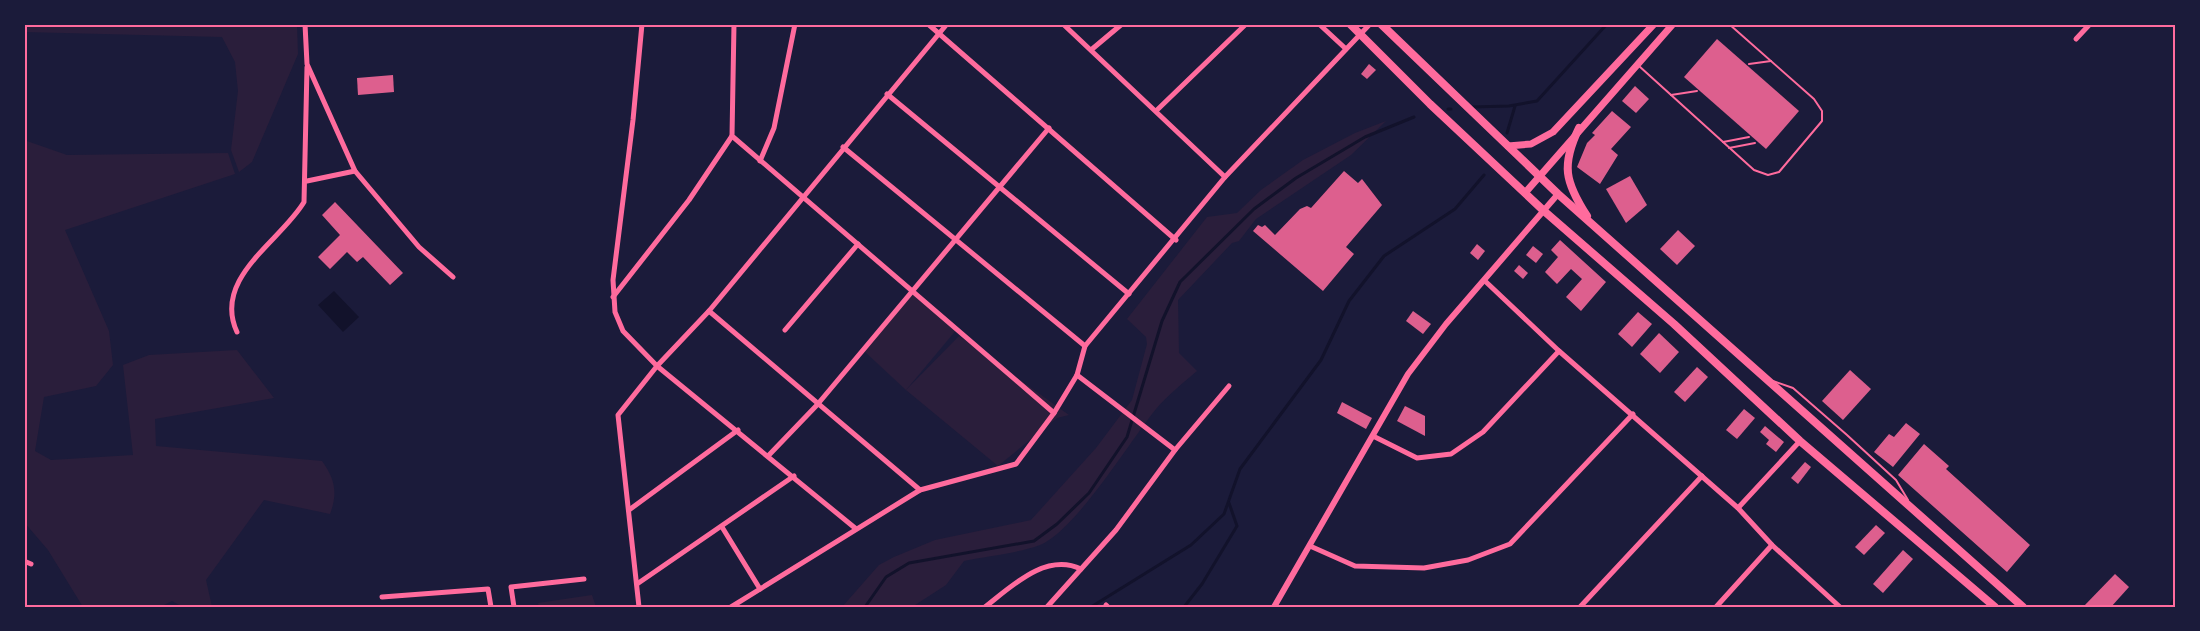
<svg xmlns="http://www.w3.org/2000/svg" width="2200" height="631" viewBox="0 0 2200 631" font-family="Poppins,sans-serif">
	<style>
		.green { fill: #2a1e3b }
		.water { fill: #12122b }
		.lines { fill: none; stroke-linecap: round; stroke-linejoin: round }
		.stream { stroke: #12122b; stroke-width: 3 }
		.building { fill: #dd5f8e }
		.service { stroke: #ff6b9d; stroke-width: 2 }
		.minor { stroke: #ff6b9d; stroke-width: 5 }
		.tertiary { stroke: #ff6b9d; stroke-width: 6 }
		.secondary { stroke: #ff6b9d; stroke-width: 7 }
		.primary { stroke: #ff6b9d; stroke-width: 8 }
		.neatline { fill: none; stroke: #ff6b9d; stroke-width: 2 }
	</style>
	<rect width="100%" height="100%" fill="#1b1b3a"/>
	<!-- green -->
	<g class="green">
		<polygon points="24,24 297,24 298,54 252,162 239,172 231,150 238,91 235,62 222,37 24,32"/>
		<path d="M1386,121L1351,155L1256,219L1239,241L1232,243L1178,300L1179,353L1197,371C1183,383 1168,395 1156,409C1130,441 1076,530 1040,545C1019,553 987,556 964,561L946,585L912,607H842L879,565L894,557L935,540L1031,520L1096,448L1132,400L1147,344L1146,337L1127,319L1207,217L1237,213L1261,190L1303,160L1355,133Z"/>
		<path d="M24,140L67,155L228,153L235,174L65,230L109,331L113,365L96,386L44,397L35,451L51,460L133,455L123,365L149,355L237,350L274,398L155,419L156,446L322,461C335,479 338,493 330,514L264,500L206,580L212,607H183L172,601L160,607H83L48,550L24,522Z"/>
		<polygon points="914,291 957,329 906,390 863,350"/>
		<polygon points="959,336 1069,415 1057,418 998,466 906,390"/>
		<polygon points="592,595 596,607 539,607 538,603"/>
	</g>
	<!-- water -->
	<polygon class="water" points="334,291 359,317 343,332 318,305"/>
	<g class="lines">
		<!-- stream -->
		<g class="stream">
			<polyline points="1472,107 1509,106 1537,101 1607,24"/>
			<polyline points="1448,109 1451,109"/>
			<polyline points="1507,133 1515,106"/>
			<polyline points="865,607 886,577 909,563 1034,541 1057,524 1089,493 1127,437 1162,321 1180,282 1254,209 1296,178 1365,137 1414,117"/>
			<polyline points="1091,607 1191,545 1224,514 1240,469 1321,360 1349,301 1384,256 1455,209 1484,175"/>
			<polyline points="1184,607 1202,584 1237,526 1229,503"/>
			<polyline points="2170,607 2176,596"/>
		</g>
	</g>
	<!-- building -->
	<g class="building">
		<polygon points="1717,39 1799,111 1766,149 1684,77"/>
		<polygon points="1369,64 1376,70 1367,79 1361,74"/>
		<polygon points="393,75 394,92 358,95 357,78"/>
		<polygon points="1635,86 1649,99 1636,113 1622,101"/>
		<polygon points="1612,111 1631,127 1611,149 1618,155 1600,184 1577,167 1587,143 1595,135 1592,133"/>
		<polygon points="1344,171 1358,183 1362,179 1382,205 1346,247 1354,254 1323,291 1253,231 1258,225 1262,227 1265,225 1275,235 1300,209 1307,206 1311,208"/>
		<polygon points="1630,176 1647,205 1626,223 1606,189"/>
		<polygon points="335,202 403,273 390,285 363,257 357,262 347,252 330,269 318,257 340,235 322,215"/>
		<polygon points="1678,230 1695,246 1677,265 1660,249"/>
		<polygon points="1560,240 1606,282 1581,311 1566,297 1582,279 1571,269 1557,284 1545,272 1558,257 1551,250"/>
		<polygon points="1477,244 1485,251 1478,260 1470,253"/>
		<polygon points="1533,246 1543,254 1536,263 1526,255"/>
		<polygon points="1519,265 1528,273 1523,279 1514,271"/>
		<polygon points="1413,311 1431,324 1423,334 1406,321"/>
		<polygon points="1638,312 1652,324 1632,347 1618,334"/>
		<polygon points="1659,333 1679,352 1660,373 1640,354"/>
		<polygon points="1697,367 1708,377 1685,402 1674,392"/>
		<polygon points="1850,370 1871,389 1843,420 1822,401"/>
		<polygon points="1342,402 1372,418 1366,429 1337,413"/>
		<polygon points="1405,406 1425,416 1425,436 1397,421"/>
		<polygon points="1744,409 1755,418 1737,439 1726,430"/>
		<polygon points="1906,423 1920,434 1893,467 1874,452 1889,434 1894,437"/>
		<polygon points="1765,426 1784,442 1776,452 1766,444 1769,440 1760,432"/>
		<polygon points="1924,444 1949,466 1946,469 2030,545 2007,572 1898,475"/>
		<polygon points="1805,462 1811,467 1798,484 1791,478"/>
		<polygon points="1876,525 1885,533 1864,555 1855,547"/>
		<polygon points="1903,550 1913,559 1883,593 1873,584"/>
		<polygon points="2115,574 2129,587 2111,607 2083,607"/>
	</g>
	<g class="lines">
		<!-- service -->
		<g class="service">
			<polyline points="1749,64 1771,61"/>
			<polyline points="1639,66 1754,170 1768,175 1779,172 1822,121 1822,111 1814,99 1729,24"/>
			<polyline points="1671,95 1697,91"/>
			<polyline points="1723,142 1749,137"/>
			<polyline points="1729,148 1755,143"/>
			<polyline points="1773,381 1793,388 1847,435 1896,480 1908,500"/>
		</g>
		<!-- minor -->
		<g class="minor">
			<polyline points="305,24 307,64 355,171 419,247 453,277"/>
			<polyline points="642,24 633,120 613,280 615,312 623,331 657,366 855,528"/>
			<polyline points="734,24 732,136 1054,413"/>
			<polyline points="928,24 1176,240"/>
			<polyline points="1063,24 1225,177"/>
			<polyline points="1319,24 1346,49"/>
			<polyline points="2076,39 2090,24"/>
			<polyline points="1091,50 1122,24"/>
			<polyline points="887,94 1129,294"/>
			<polyline points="1156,111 1246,24"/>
			<polyline points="843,147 1085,346"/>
			<polyline points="760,161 774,128 795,24"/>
			<polyline points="307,181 355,171"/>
			<polyline points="1485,281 1559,351 1738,508 1772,545 1840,607"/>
			<polyline points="613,297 689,200 732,136"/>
			<polyline points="709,311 920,490"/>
			<polyline points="785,330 858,244"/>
			<path d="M237,332C212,278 281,241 304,202L307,67"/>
			<polyline points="1373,436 1417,458 1451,454 1483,432 1559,351"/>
			<polyline points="1175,450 1229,386"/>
			<polyline points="769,455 817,405 1049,128"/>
			<polyline points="1738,508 1800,441"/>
			<polyline points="629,510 738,430"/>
			<polyline points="722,527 760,589"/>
			<polyline points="1310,546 1355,566 1424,568 1468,560 1510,544 1633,414"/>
			<polyline points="24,561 31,564"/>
			<polyline points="637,584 794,476"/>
			<polyline points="382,597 488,589 491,607"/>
			<polyline points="1106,605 1108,607"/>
			<polyline points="514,607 511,587 584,579"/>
			<polyline points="639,607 618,415 657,366 709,311 947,24"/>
			<polyline points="731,607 920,490 1016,464 1054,413 1077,375 1085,346 1225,177 1370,24"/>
			<path d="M985,607C1012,586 1046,552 1081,569"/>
			<polyline points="1047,607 1116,530 1175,450 1077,375"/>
			<polyline points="1580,607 1702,476"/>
			<polyline points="1716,607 1772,545"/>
		</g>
		<!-- tertiary -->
		<polyline class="tertiary" points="1274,607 1408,374 1446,324 1558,194"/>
		<!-- secondary -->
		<g class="secondary">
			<polyline points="1508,146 1531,144 1553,132 1654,24"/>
			<polyline points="1525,193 1673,24"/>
		</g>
		<!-- primary -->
		<g class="primary">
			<polyline points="1350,24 1430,104 1544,211 1674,324 1800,441 1995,607"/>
			<polyline points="1381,24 1558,194 2023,607"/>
			<path d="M1579,128C1561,165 1565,182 1587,216"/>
		</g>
	</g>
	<!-- border -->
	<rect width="2200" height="631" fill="none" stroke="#1b1b3a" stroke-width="51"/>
	<rect x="26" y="26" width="2148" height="580" class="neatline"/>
</svg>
